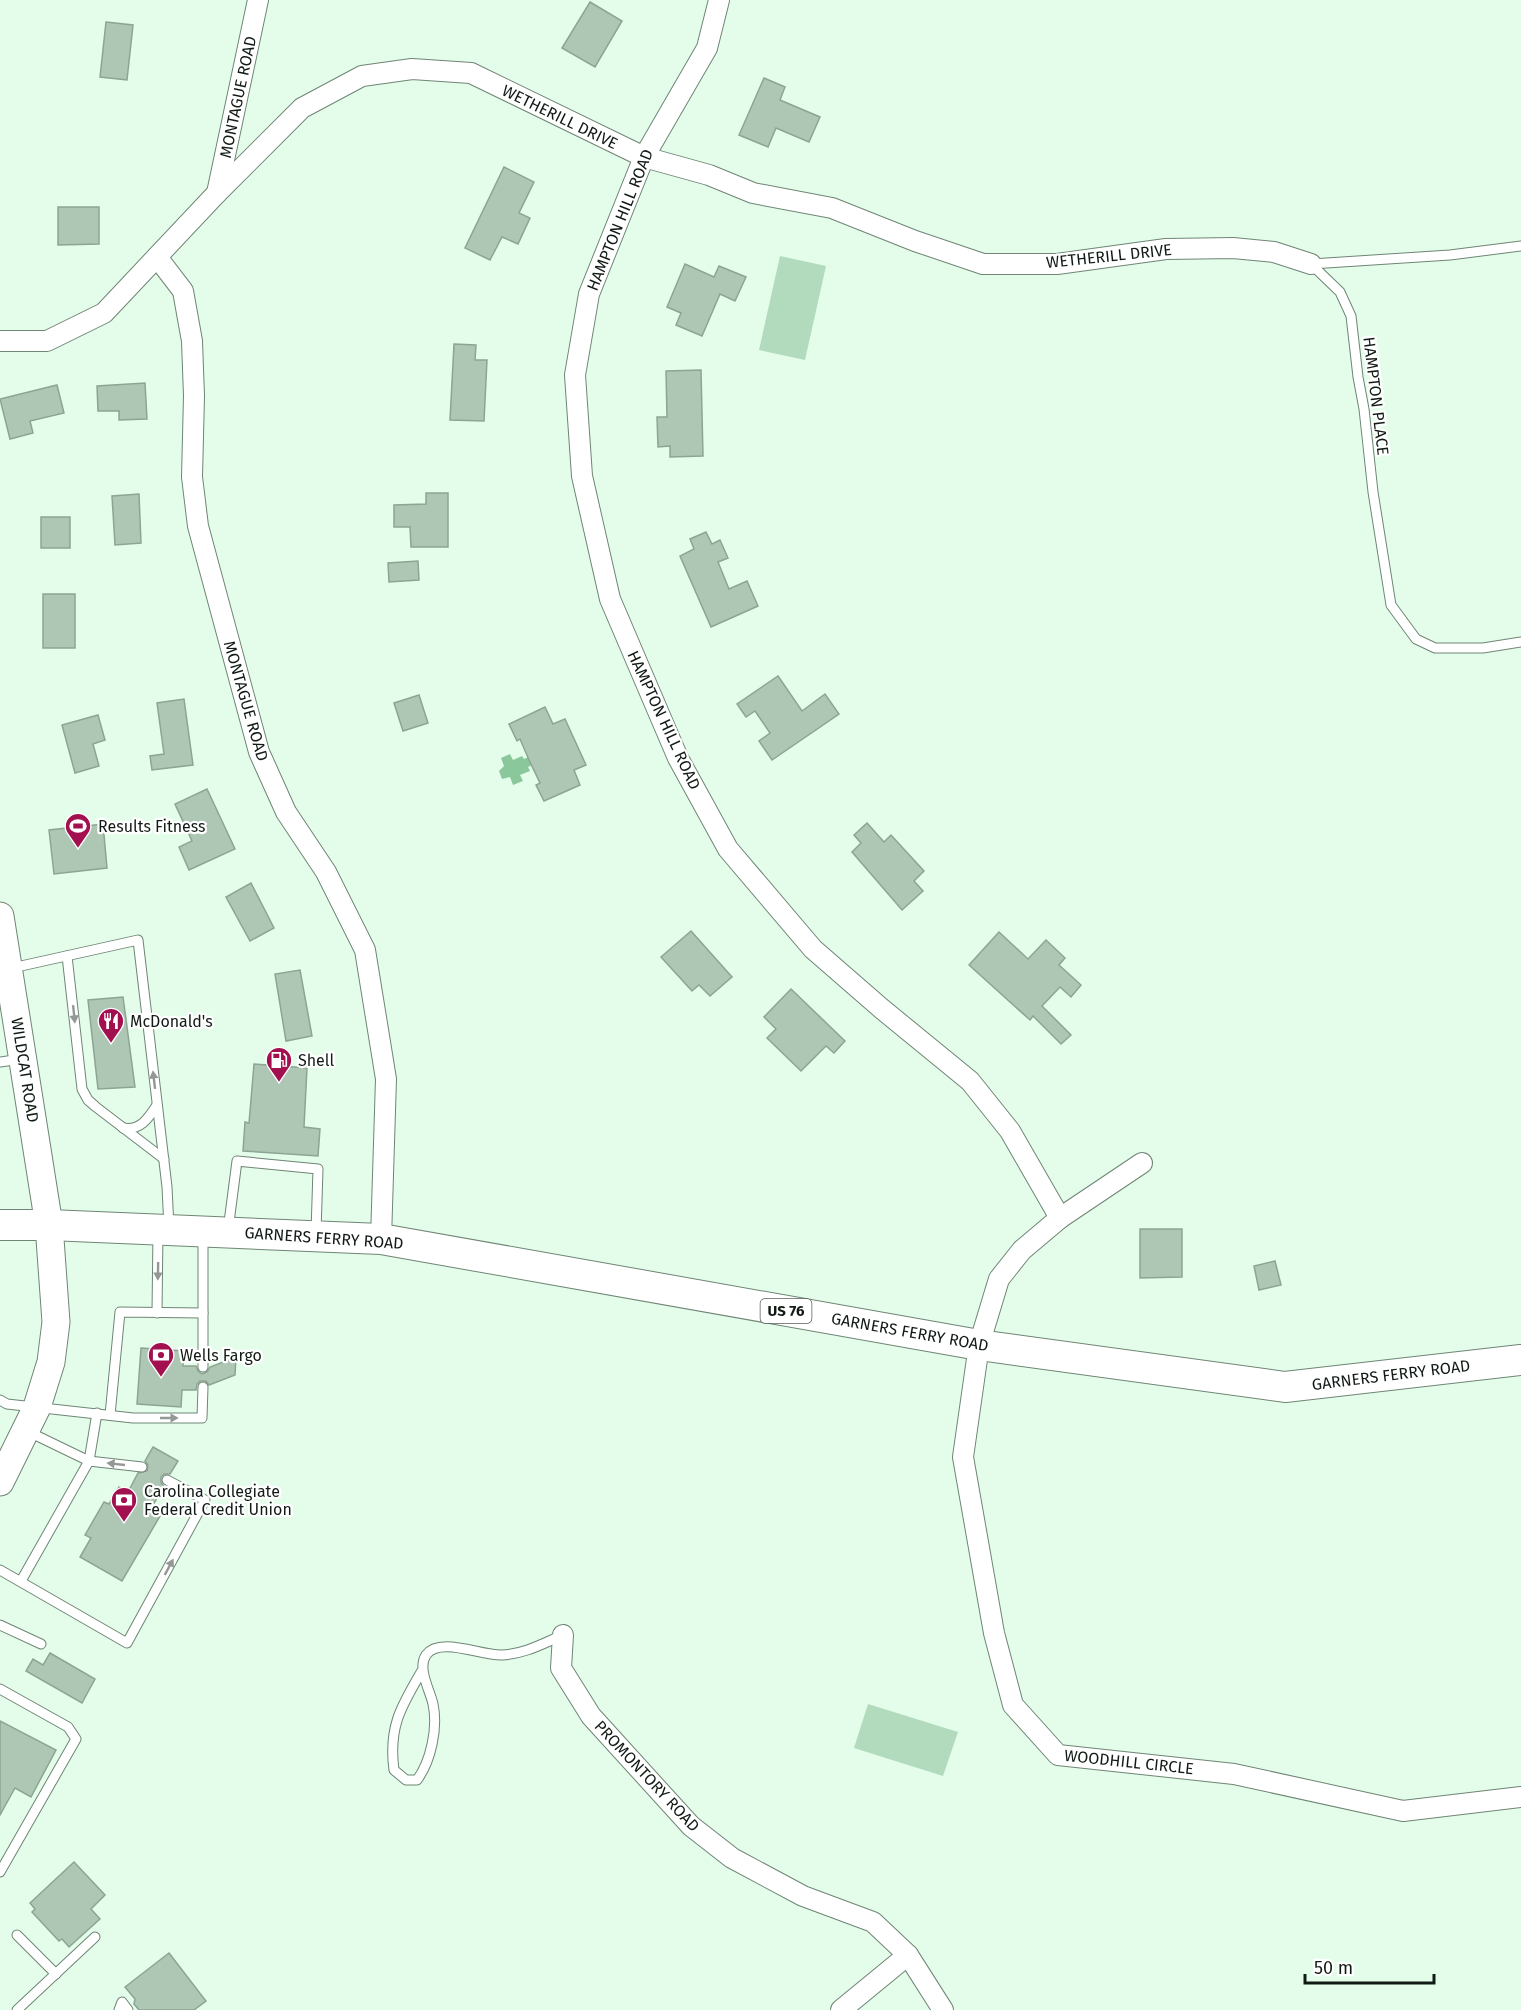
<svg xmlns="http://www.w3.org/2000/svg" width="1521" height="2010" viewBox="0 0 1521 2010" font-family="'Fira Sans',sans-serif">
	<style>
		.green { fill: #b1dbbc }
		.water { fill: #8ac89c }
		.building { fill: #aec6b4; stroke: #8da493; stroke-width: 1.5 }
		.lines { fill: none; stroke-linecap: round; stroke-linejoin: round }
		.service-casing { stroke: #6f8575; stroke-width: 11 }
		.minor-casing { stroke: #6f8575; stroke-width: 22 }
		.secondary-casing { stroke: #6f8575; stroke-width: 29 }
		.primary-casing { stroke: #6f8575; stroke-width: 32 }
		.service { stroke: #fff; stroke-width: 9 }
		.minor { stroke: #fff; stroke-width: 20 }
		.secondary { stroke: #fff; stroke-width: 27 }
		.primary { stroke: #fff; stroke-width: 30 }
		.oneway { fill: #949895 }
		.labels { text-anchor: middle; dominant-baseline: central; stroke-width: 4.5; stroke-linejoin: round; paint-order: stroke }
		.shield { fill: #fff; stroke: #585f5a; stroke-width: 1.5 }
		.shield-label { font-size: 15px; font-weight: bold; fill: #111a14 }
		.street-label { font-size: 16px; fill: #111a14; stroke: #fff }
		.poi-label { font-size: 16px; fill: #111a14; stroke: #fff; text-anchor: start }
	</style>
	<rect width="100%" height="100%" fill="#e4fdea"/>
	<!-- green -->
	<g class="green">
		<polygon points="780,256 826,266 805,360 759,350"/>
		<polygon points="868,1704 958,1732 943,1776 854,1748"/>
	</g>
	<!-- water -->
	<polygon class="water" points="510,754 513,760 522,756 524,759 529,757 532,765 528,767 530,771 520,775 523,781 513,785 510,777 502,779 499,771 504,766 501,758"/>
	<!-- building -->
	<g class="building">
		<polygon points="590,2 622,21 595,67 562,48"/>
		<polygon points="106,22 133,25 127,80 100,77"/>
		<polygon points="764,78 785,87 780,100 820,117 809,142 776,128 768,147 739,135"/>
		<polygon points="504,167 534,182 519,213 530,218 518,244 502,237 490,260 465,248"/>
		<polygon points="58,207 99,207 99,244 58,245"/>
		<polygon points="685,264 714,277 719,266 746,277 735,301 720,294 702,336 676,325 681,313 667,307"/>
		<polygon points="454,344 476,345 475,360 487,360 484,421 450,420"/>
		<polygon points="701,370 703,456 670,457 670,446 658,447 657,417 667,417 666,371"/>
		<polygon points="145,383 147,419 119,420 119,411 98,411 97,386"/>
		<polygon points="57,385 64,413 30,421 33,433 10,439 0,399"/>
		<polygon points="426,493 448,493 448,547 411,547 410,527 394,527 394,505 426,504"/>
		<polygon points="139,494 141,543 115,545 112,496"/>
		<rect x="41" y="517" width="29" height="31"/>
		<polygon points="706,532 712,544 720,540 728,558 718,562 729,589 747,581 758,606 711,627 680,556 694,549 690,539"/>
		<polygon points="418,561 419,580 389,582 388,563"/>
		<rect x="43" y="594" width="32" height="54"/>
		<polygon points="778,676 802,711 825,694 839,714 772,760 759,741 770,733 755,711 746,717 737,704"/>
		<polygon points="419,695 428,723 403,731 394,703"/>
		<polygon points="184,699 193,765 152,770 150,756 164,754 157,703"/>
		<polygon points="545,707 553,724 565,719 586,765 574,770 580,785 544,801 536,785 540,783 529,760 520,739 517,741 509,724"/>
		<polygon points="98,715 105,740 93,744 99,766 75,773 62,725"/>
		<polygon points="207,789 235,849 189,870 179,847 192,841 175,804"/>
		<polygon points="867,823 884,842 891,835 924,871 914,881 923,891 902,910 852,852 861,843 854,835"/>
		<polygon points="103,824 107,868 54,874 49,830"/>
		<polygon points="251,883 274,928 250,941 226,897"/>
		<polygon points="691,931 732,977 710,996 699,985 692,991 661,957"/>
		<polygon points="999,932 1028,959 1046,940 1065,958 1059,965 1081,985 1071,997 1060,987 1042,1006 1071,1035 1061,1044 1033,1016 1030,1020 969,965"/>
		<polygon points="300,970 312,1036 286,1041 275,974"/>
		<polygon points="791,989 845,1041 834,1053 826,1046 801,1071 767,1038 776,1029 764,1017"/>
		<polygon points="123,997 135,1087 98,1089 88,1000"/>
		<polygon points="254,1064 307,1068 304,1127 320,1129 318,1156 243,1151 245,1122 249,1123"/>
		<polygon points="1140,1229 1182,1229 1182,1277 1140,1278"/>
		<polygon points="1275,1261 1281,1285 1259,1290 1254,1266"/>
		<polygon points="141,1348 184,1351 183,1366 196,1366 198,1371 202,1374 207,1372 210,1367 236,1357 235,1375 209,1385 206,1381 200,1381 197,1384 196,1390 182,1390 181,1407 137,1404"/>
		<polygon points="153,1447 178,1461 170,1474 164,1474 161,1477 161,1483 164,1486 153,1505 163,1511 122,1581 80,1557 91,1538 85,1535 104,1502 109,1504 119,1487 128,1492 138,1473 147,1471 148,1465 145,1461"/>
		<polygon points="50,1653 95,1679 82,1703 26,1671 33,1659 43,1665"/>
		<polygon points="0,1721 56,1750 31,1797 15,1788 0,1815"/>
		<polygon points="74,1862 105,1895 91,1909 100,1919 69,1947 62,1939 59,1941 32,1912 35,1909 30,1903"/>
		<polygon points="169,1953 206,2001 194,2010 139,2010 134,2004 135,1999 125,1987"/>
	</g>
	<g class="lines">
		<!-- service casing -->
		<g class="service-casing">
			<g id="service">
				<polyline points="1521,246 1450,255 1311,264 1340,292 1351,316 1358,377 1364,409 1373,492 1391,605 1416,639 1435,648 1483,648 1521,642"/>
				<polyline points="67,956 82,1089 88,1100 96,1107 164,1159"/>
				<polyline points="12,968 138,940 167,1187 169,1228"/>
				<polyline points="0,1062 21,1059"/>
				<path d="M123,1128C140,1131 148,1119 157,1105"/>
				<polyline points="228,1230 237,1161 318,1169 316,1232"/>
				<polyline points="157,1313 158,1232"/>
				<polyline points="203,1367 203,1234"/>
				<polyline points="0,1400 7,1404 133,1418 202,1418 203,1387"/>
				<polyline points="110,1415 120,1312 203,1313"/>
				<polyline points="29,1432 89,1461 142,1467"/>
				<polyline points="0,1570 127,1643 205,1500 167,1480"/>
				<polyline points="21,1581 89,1461 97,1413"/>
				<polyline points="0,1625 41,1644"/>
				<path d="M423,1669C402,1705 388,1726 394,1770L406,1780H417C431,1761 438,1728 433,1704C430,1690 417,1669 426,1655C440,1636 481,1656 502,1655C524,1654 542,1644 563,1635"/>
				<polyline points="0,1689 68,1727 76,1739 0,1872"/>
				<polyline points="17,1935 56,1974"/>
				<polyline points="17,2010 95,1937"/>
				<polyline points="119,2010 122,2002 128,2010"/>
			</g>
		</g>
		<!-- minor casing -->
		<g class="minor-casing">
			<g id="minor">
				<polyline points="719,0 707,48 644,157 589,294 575,375 582,476 610,599 678,758 728,849 813,949 882,1009 970,1081 1010,1131 1060,1218 1022,1250 999,1279 979,1345 963,1457 994,1633 1013,1705 1058,1755 1234,1774 1403,1811 1521,1797"/>
				<polyline points="217,193 258,0"/>
				<polyline points="157,257 183,291 192,341 194,396 192,477 198,526 259,752 286,812 326,872 365,950 386,1079 381,1239"/>
				<polyline points="0,341 47,341 104,313 217,193 302,108 362,76 412,69 471,73 644,157 709,175 753,193 832,208 915,241 983,264 1057,264 1166,249 1233,248 1274,252 1311,264"/>
				<polyline points="1060,1218 1142,1163"/>
				<polyline points="563,1635 561,1668 591,1716 691,1826 732,1858 803,1896 873,1922 908,1955 943,2010"/>
				<polyline points="841,2010 908,1955"/>
			</g>
		</g>
		<!-- secondary casing -->
		<g class="secondary-casing">
			<polyline id="secondary" points="0,916 49,1225 56,1322 51,1362 37,1407 0,1482"/>
		</g>
		<!-- primary casing -->
		<g class="primary-casing">
			<polyline id="primary" points="0,1225 49,1225 381,1239 979,1345 1285,1387 1521,1360"/>
		</g>
		<!-- service -->
		<use href="#service" class="service"/>
		<!-- minor -->
		<use href="#minor" class="minor"/>
		<!-- secondary -->
		<use href="#secondary" class="secondary"/>
		<!-- primary -->
		<use href="#primary" class="primary"/>
	</g>
	<!-- one-way arrows -->
	<defs><path id="oneway-solid" d="M-6-.8H1V-3.2L6.5 0L1 3.2V.8H-6Z" transform="scale(1.5)"/></defs>
	<g class="oneway">
		<use href="#oneway-solid" transform="translate(74 1014) rotate(84)"/>
		<use href="#oneway-solid" transform="translate(154 1080) rotate(-97)"/>
		<use href="#oneway-solid" transform="translate(158 1271) rotate(91)"/>
		<use href="#oneway-solid" transform="translate(169 1418)"/>
		<use href="#oneway-solid" transform="translate(116 1464) rotate(-174)"/>
		<use href="#oneway-solid" transform="translate(169 1567) rotate(-62)"/>
	</g>
	<!-- icons -->
	<defs>
		<g id="stadium-pin" transform="scale(1.35)"><path d="M0 17L-7.5 6A9.5 9.5 0 1 1 7.5 6Z" fill="#a31050" stroke="#fff"/><path d="M0-5a6.5 5 0 1 0 0 10a6.5 5 0 1 0 0-10ZM-3.5-1.8h7v3.6h-7Z" fill="#fff"/></g>
		<g id="restaurant-pin" transform="scale(1.35)"><path d="M0 17L-7.5 6A9.5 9.5 0 1 1 7.5 6Z" fill="#a31050" stroke="#fff"/><path d="M-5-6h1v4h1v-4h1v4h1v-4h1v5L-1.5 .5V6h-2V.5L-5-1ZM5-6V6H3V1.5H1.5Q1.5-4 5-6Z" fill="#fff"/></g>
		<g id="fuel-pin" transform="scale(1.35)"><path d="M0 17L-7.5 6A9.5 9.5 0 1 1 7.5 6Z" fill="#a31050" stroke="#fff"/><path d="M-5.5-6h7V0h2V4h1.3V-2.5L3-4.5l.8-.8L6-3V5H2.5V1h-1V6h-7ZM-4.2-4.7v3.2H.2V-4.7Z" fill="#fff"/></g>
		<g id="bank-pin" transform="scale(1.35)"><path d="M0 17L-7.5 6A9.5 9.5 0 1 1 7.5 6Z" fill="#a31050" stroke="#fff"/><path d="M-6-4H6V4H-6ZM0-2.3a2.3 2.3 0 1 0 0 4.6a2.3 2.3 0 1 0 0-4.6Z" fill="#fff"/></g>
	</defs>
	<g fill-rule="evenodd">
		<use href="#stadium-pin" x="78" y="826"/>
		<use href="#restaurant-pin" x="111" y="1021"/>
		<use href="#fuel-pin" x="279" y="1060"/>
		<use href="#bank-pin" x="161" y="1355"/>
		<use href="#bank-pin" x="124" y="1500"/>
	</g>
	<g class="labels">
		<!-- shield labels -->
		<rect class="shield" x="760.5" y="1299" width="51" height="24" rx="4.5"/>
		<g class="shield-label">
			<text x="786" y="1311">US 76</text>
		</g>
		<!-- street labels -->
		<g class="street-label">
			<text transform="translate(238 97) rotate(-78)">MONTAGUE ROAD</text>
			<text transform="translate(560 117) rotate(26)">WETHERILL DRIVE</text>
			<text transform="translate(620 220) rotate(-68)">HAMPTON HILL ROAD</text>
			<text transform="translate(1109 256) rotate(-6)">WETHERILL DRIVE</text>
			<text transform="translate(1376 396) rotate(83)">HAMPTON PLACE</text>
			<text transform="translate(246 701) rotate(74)">MONTAGUE ROAD</text>
			<text transform="translate(664 720) rotate(65)">HAMPTON HILL ROAD</text>
			<text transform="translate(25 1070) rotate(81)">WILDCAT ROAD</text>
			<text transform="translate(324 1238) rotate(4)">GARNERS FERRY ROAD</text>
			<text transform="translate(910 1332) rotate(10)">GARNERS FERRY ROAD</text>
			<text transform="translate(1391 1375) rotate(-7)">GARNERS FERRY ROAD</text>
			<text transform="translate(1129 1762) rotate(6)">WOODHILL CIRCLE</text>
			<text transform="translate(647 1776) rotate(47)">PROMONTORY ROAD</text>
		</g>
		<!-- poi labels -->
		<g class="poi-label">
			<text x="98" y="826">Results Fitness</text>
			<text x="130" y="1021">McDonald's</text>
			<text x="298" y="1060">Shell</text>
			<text x="180" y="1355">Wells Fargo</text>
			<text x="144" y="1491">Carolina Collegiate<tspan x="144" dy="18">Federal Credit Union</tspan></text>
		</g>
	</g>
	<!-- scale -->
	<path d="M1305 1974v9h129v-9" fill="none" stroke="#111a14" stroke-width="3"/>
	<text x="1314" y="1974" font-size="18" fill="#111a14" stroke="#ffffff" stroke-width="4.5" paint-order="stroke">50 m</text>
</svg>
